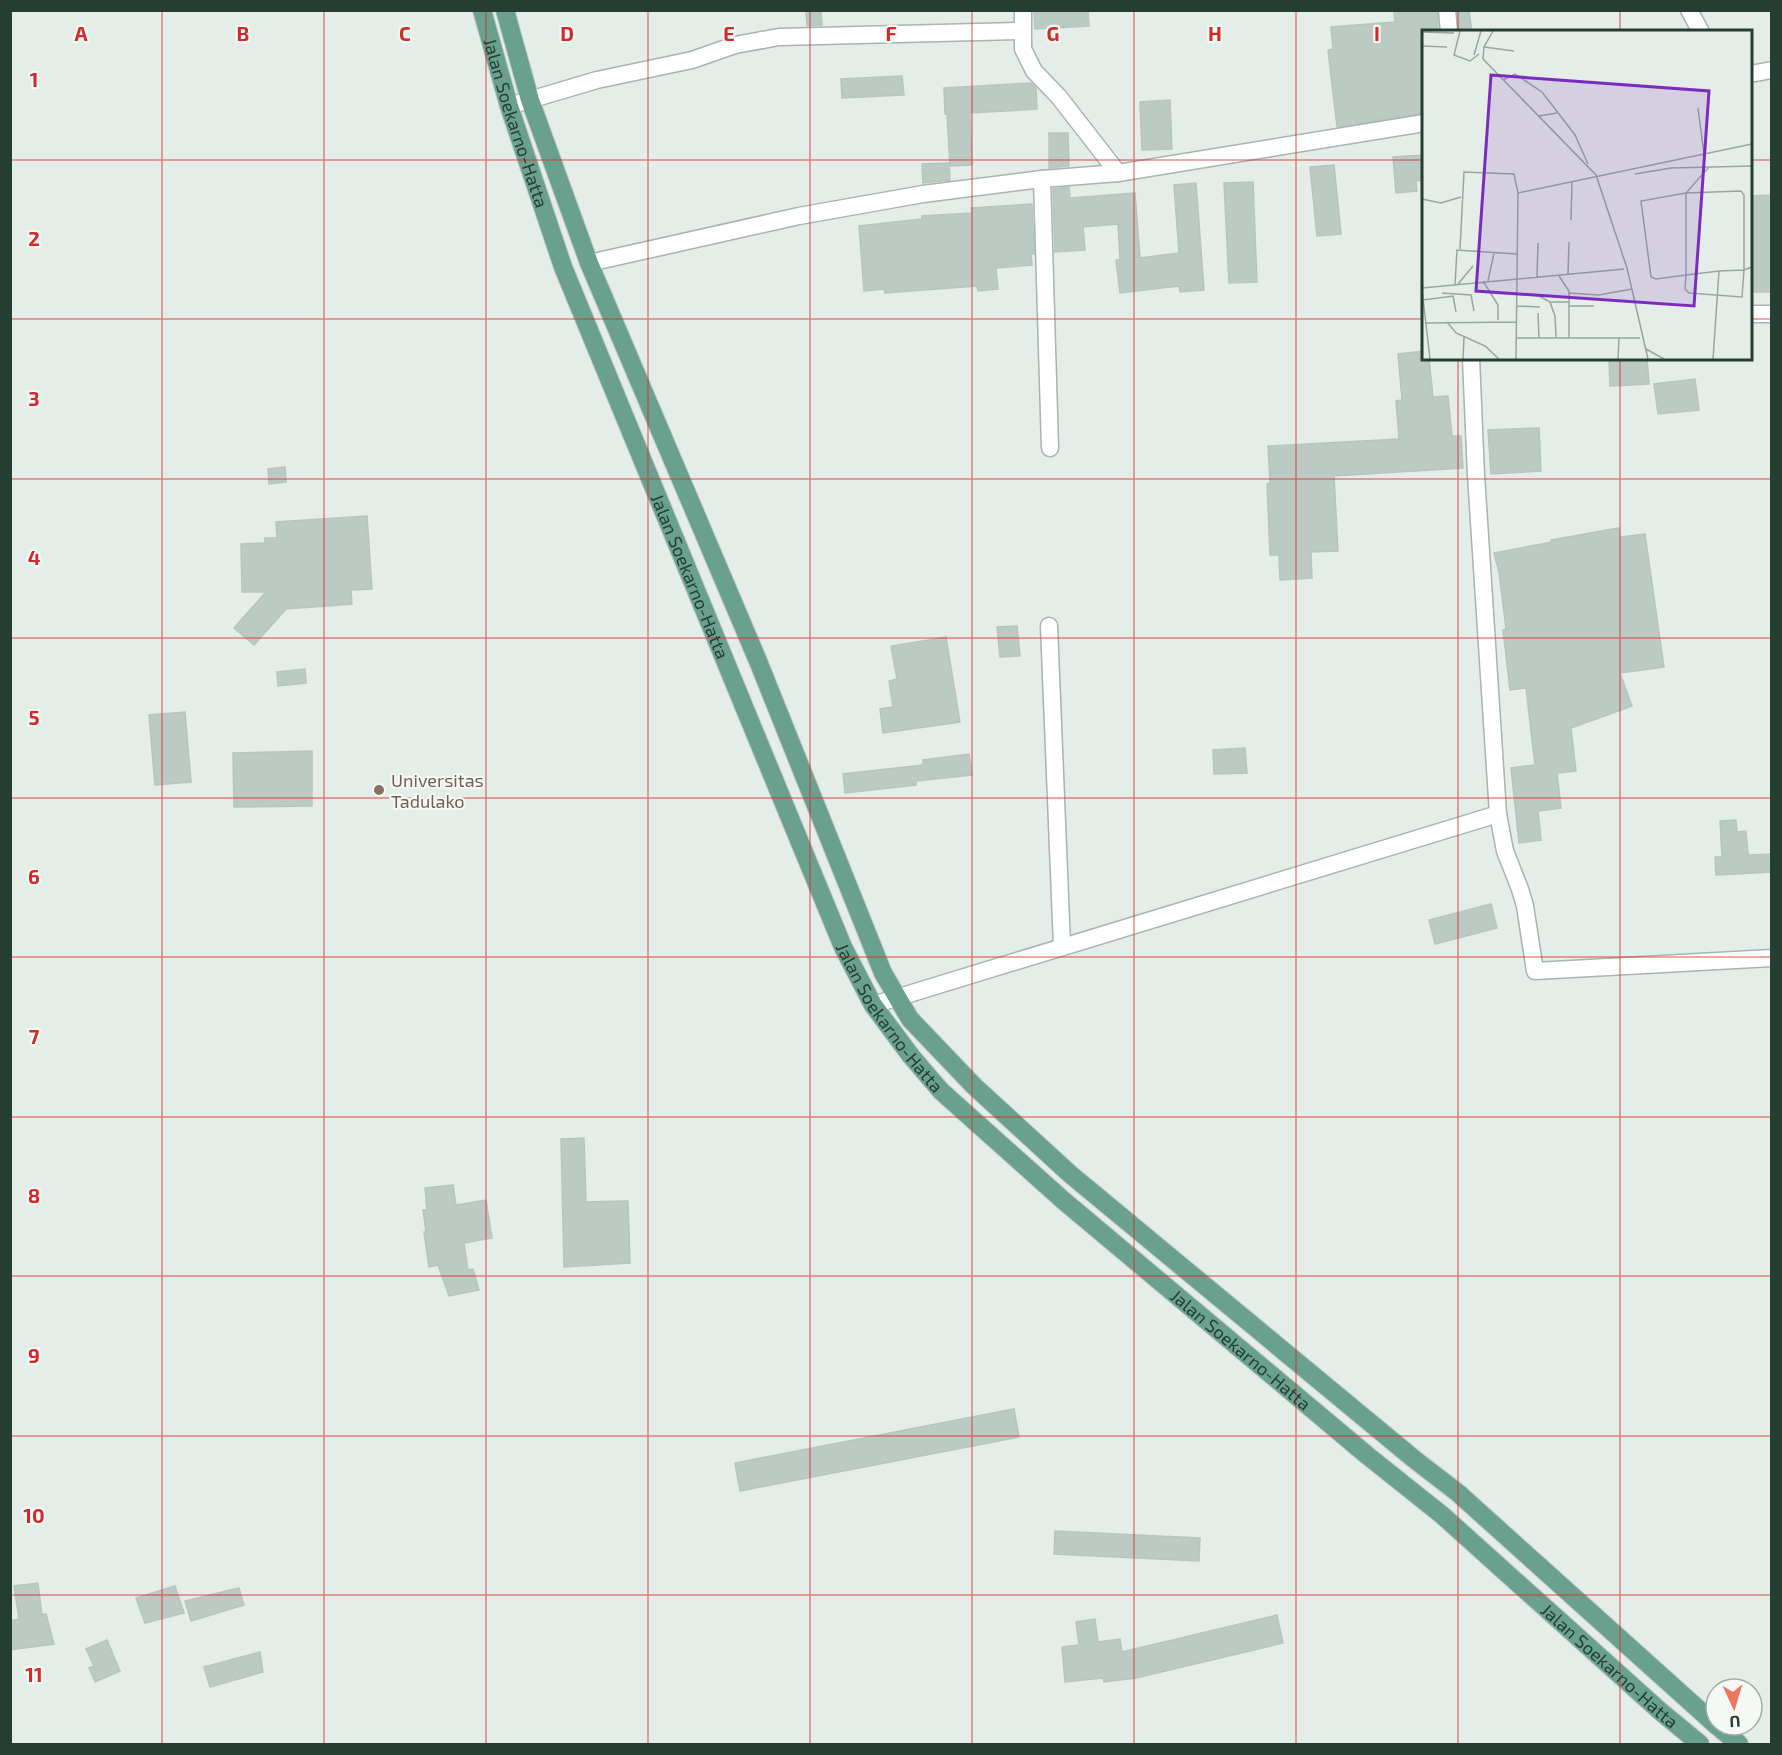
<svg xmlns="http://www.w3.org/2000/svg" width="1782" height="1755" viewBox="0 0 1782 1755" font-family="'Exo 2',sans-serif">
	<style>
		.building { fill: #bccac4; stroke: #b6c6be; stroke-width: 1.5 }
		.lines { fill: none; stroke-linecap: round; stroke-linejoin: round }
		.minor-casing { stroke: #a7b5ae; stroke-width: 19 }
		.primary-casing { stroke: #c2c9c6; stroke-width: 20 }
		.minor { stroke: #fff; stroke-width: 16 }
		.primary { stroke: #6aa18e; stroke-width: 18 }
		.grid { fill: none; stroke: #d62828; stroke-width: 1.5; stroke-opacity: 0.55 }
		.education-dot { fill: #8d6e63; stroke: #f4f9f6; stroke-width: 2 }
		.labels { text-anchor: middle; dominant-baseline: central; stroke-width: 4.5; stroke-linejoin: round; paint-order: stroke }
		.street-label { font-size: 18px; fill: #243e34; stroke: #f4f9f6 }
		.education-label { font-size: 18px; fill: #785e54; stroke: #f4f9f6; text-anchor: start }
		.inset-road { fill: none; stroke: #97a7a0; stroke-width: 1.5 }
		.view { fill: #7b2cbf; fill-opacity: 0.15; stroke: #7b2cbf; stroke-width: 3 }
		.inset-edge { fill: none; stroke: #243e34; stroke-width: 3 }
		.grid-label { font-size: 20px; text-anchor: middle; font-weight: bold; fill: #d62828; stroke: #f4f9f6; stroke-width: 4.5; stroke-linejoin: round; paint-order: stroke }
	</style>
	<rect width="100%" height="100%" fill="#e4ede8"/>
	<!-- building -->
	<g class="building">
		<polygon points="806,10 821,10 822,25 807,26"/>
		<polygon points="1034,10 1088,10 1089,26 1035,29"/>
		<polygon points="1394,10 1437,10 1438,32 1424,32 1424,113 1337,127 1328,50 1333,49 1331,27 1395,22"/>
		<polygon points="1458,10 1469,10 1472,32 1459,32"/>
		<polygon points="902,76 904,95 842,98 841,79"/>
		<polygon points="1031,83 1036,88 1037,109 970,113 972,165 950,166 947,114 945,114 944,88"/>
		<polygon points="1170,100 1172,149 1142,150 1140,102"/>
		<polygon points="1049,133 1068,133 1069,166 1049,168"/>
		<polygon points="1424,155 1424,180 1416,181 1417,191 1396,193 1393,157"/>
		<polygon points="949,163 950,180 923,183 922,164"/>
		<polygon points="1334,165 1341,234 1317,236 1310,167"/>
		<polygon points="1253,182 1257,282 1229,283 1224,183"/>
		<polygon points="1196,183 1204,290 1180,292 1179,286 1120,293 1116,260 1120,260 1118,224 1083,227 1085,250 1055,252 1053,189 1069,187 1070,198 1135,193 1140,258 1179,253 1174,185"/>
		<polygon points="1772,195 1772,292 1750,292 1750,222 1752,222 1750,196"/>
		<polygon points="1032,204 1034,254 1031,254 1032,265 996,268 998,289 978,291 977,286 885,293 884,289 864,291 859,226 922,219 922,216 972,213 971,208"/>
		<polygon points="1424,351 1424,358 1429,358 1433,397 1448,396 1452,436 1461,436 1463,468 1334,476 1338,551 1311,552 1312,578 1280,580 1279,555 1270,555 1267,484 1270,483 1268,446 1399,439 1396,401 1402,400 1398,354"/>
		<polygon points="1609,358 1647,358 1649,384 1610,386"/>
		<polygon points="1695,379 1699,410 1658,414 1654,384"/>
		<polygon points="1539,428 1541,471 1491,474 1488,430"/>
		<polygon points="285,467 286,482 269,484 268,469"/>
		<polygon points="367,516 372,589 351,590 352,604 286,609 254,645 234,628 266,592 242,592 241,544 265,543 265,538 277,538 276,522"/>
		<polygon points="1619,528 1620,537 1645,534 1664,667 1620,673 1632,706 1571,728 1576,771 1557,773 1561,808 1538,811 1541,840 1519,843 1511,768 1535,765 1526,688 1510,690 1503,630 1506,629 1499,572 1494,553 1552,542 1551,540"/>
		<polygon points="1017,626 1020,656 1000,657 997,627"/>
		<polygon points="946,637 960,722 883,733 880,709 893,707 889,681 897,679 891,646"/>
		<polygon points="305,669 306,683 278,686 277,672"/>
		<polygon points="185,712 191,782 155,785 149,715"/>
		<polygon points="1245,748 1247,773 1214,774 1213,750"/>
		<polygon points="312,751 312,806 234,807 233,753"/>
		<polygon points="969,754 972,775 916,781 916,785 845,793 843,774 923,765 923,760"/>
		<polygon points="1736,820 1737,832 1746,831 1748,855 1772,854 1772,872 1716,875 1715,857 1722,857 1720,821"/>
		<polygon points="1491,904 1497,928 1435,944 1429,920"/>
		<polygon points="584,1138 586,1202 628,1201 630,1263 564,1267 561,1139"/>
		<polygon points="453,1185 456,1205 486,1200 492,1238 464,1243 468,1270 473,1269 479,1290 449,1296 438,1265 429,1267 424,1232 426,1232 423,1210 427,1210 425,1188"/>
		<polygon points="1014,1409 1019,1437 740,1491 735,1463"/>
		<polygon points="1055,1531 1200,1538 1199,1561 1054,1554"/>
		<polygon points="38,1583 42,1615 46,1614 54,1644 10,1650 10,1621 19,1619 14,1586"/>
		<polygon points="175,1586 184,1613 145,1623 136,1598"/>
		<polygon points="239,1588 244,1605 191,1621 185,1601"/>
		<polygon points="1277,1615 1283,1643 1136,1678 1104,1682 1103,1678 1065,1682 1062,1647 1079,1645 1076,1622 1095,1619 1098,1642 1120,1639 1122,1652"/>
		<polygon points="107,1640 120,1671 95,1682 89,1668 94,1666 86,1649"/>
		<polygon points="260,1652 263,1672 210,1687 204,1667"/>
	</g>
	<g class="lines">
		<!-- minor casing -->
		<g class="minor-casing">
			<g id="minor">
				<polyline points="1023,10 1023,49 1034,71 1059,97 1118,173"/>
				<polyline points="1447,10 1449,32"/>
				<polyline points="1689,10 1701,32"/>
				<polyline points="1750,74 1772,70"/>
				<polyline points="509,106 597,80 692,60 735,45 779,37 1022,31"/>
				<polyline points="1042,179 1050,448"/>
				<polyline points="589,263 799,216 923,194 1042,179 1118,173 1424,123"/>
				<polyline points="1750,314 1772,314"/>
				<polyline points="1049,626 1062,946"/>
				<polyline points="1498,814 1505,851 1520,889 1525,906 1535,971 1772,958"/>
				<polyline points="873,1005 1498,814 1476,475 1471,358"/>
			</g>
		</g>
		<!-- primary casing -->
		<g class="primary-casing">
			<g id="primary">
				<path id="s1" d="M482,10L509,106L563,267L843,947L873,1005L911,1056L941,1091L1064,1201L1368,1456L1442,1515L1660,1711L1700,1744"/>
				<polyline points="505,10 530,100 589,263 758,661 883,973 910,1019 974,1086 1070,1174 1414,1459 1458,1493 1716,1725"/>
				<polyline points="1716,1725 1739,1744"/>
			</g>
		</g>
		<!-- minor -->
		<use href="#minor" class="minor"/>
		<!-- primary -->
		<use href="#primary" class="primary"/>
	</g>
	<!-- grid -->
	<path class="grid" d="M162,10V1744M324,10V1744M486,10V1744M648,10V1744M810,10V1744M972,10V1744M1134,10V1744M1296,10V1744M1458,10V32M1620,10V32M10,160H1424M1750,160H1772M10,319H1424M1750,319H1772M1458,358V1744M1620,358V1744M10,479H1772M10,638H1772M10,798H1772M10,957H1772M10,1117H1772M10,1276H1772M10,1436H1772M10,1595H1772"/>
	<!-- markers -->
	<circle class="education-dot" cx="379" cy="790" r="6"/>
	<g class="labels">
		<!-- street labels -->
		<g class="street-label">
			<text stroke="none"><textPath href="#s1" startOffset="118">Jalan Soekarno-Hatta</textPath></text>
			<text stroke="none"><textPath href="#s1" startOffset="604">Jalan Soekarno-Hatta</textPath></text>
			<text stroke="none"><textPath href="#s1" startOffset="1090">Jalan Soekarno-Hatta</textPath></text>
			<text stroke="none"><textPath href="#s1" startOffset="1576">Jalan Soekarno-Hatta</textPath></text>
			<text stroke="none"><textPath href="#s1" startOffset="2062">Jalan Soekarno-Hatta</textPath></text>
		</g>
		<!-- education labels -->
		<g class="education-label">
			<text x="391" y="780">Universitas<tspan x="391" dy="21">Tadulako</tspan></text>
		</g>
	</g>
	<!-- overview -->
	<g transform="translate(1422 30)">
		<rect width="330" height="330" fill="#e4ede8"/>
		<path class="inset-road" d="M38,1L32,25L48,31L57,24M71,1L62,17L61,29L174,145L205,238L226,329M0,2L32,3M0,16L25,17M62,17L92,21M52,25L59,1M81,50L93,44L120,62L153,105L166,134M276,78L282,124M117,86L135,83M287,137L264,163V245L263,259L267,263L320,267L322,240V165L319,161L264,163L219,171L229,247L234,249L264,245L297,241L322,240L330,237M213,144L249,138L330,136M0,169L19,173L39,167M149,190L150,151M38,219L42,142L92,144L96,163M146,245L147,212M137,246L147,261V308M115,247L116,213M61,251L76,275V290M66,251L72,223M36,254L51,236M33,255L35,220L95,224M0,258L202,239M0,260L8,329M20,263L49,265L52,281M147,263L177,265L210,259M95,264L117,266L128,272H147M1,270L31,266L34,282M128,272L133,286L134,308M95,276L118,277M147,276H172M116,283L117,308M25,292L34,303L63,316L77,329M4,293L95,292M95,308H218M224,319L242,329M41,329L42,307M94,329L96,163L330,114M196,329L197,308M291,329L297,241"/>
		<path class="view" d="M69,45L287,61L272,276L54,261Z"/>
		<rect width="330" height="330" class="inset-edge"/>
	</g>
	<g class="grid-label">
		<text x="81" y="41">A</text>
		<text x="243" y="41">B</text>
		<text x="405" y="41">C</text>
		<text x="567" y="41">D</text>
		<text x="729" y="41">E</text>
		<text x="891" y="41">F</text>
		<text x="1053" y="41">G</text>
		<text x="1215" y="41">H</text>
		<text x="1377" y="41">I</text>
		<text x="34" y="87">1</text>
		<text x="34" y="246">2</text>
		<text x="34" y="406">3</text>
		<text x="34" y="565">4</text>
		<text x="34" y="725">5</text>
		<text x="34" y="884">6</text>
		<text x="34" y="1044">7</text>
		<text x="34" y="1203">8</text>
		<text x="34" y="1363">9</text>
		<text x="34" y="1523">10</text>
		<text x="34" y="1682">11</text>
	</g>
	<!-- border -->
	<rect width="1782" height="1755" fill="none" stroke="#243e34" stroke-width="24"/>
	<!-- north arrow -->
	<g transform="translate(1734 1707) rotate(176)"><circle r="28" fill="#f4f9f6" stroke="#a1aea8" stroke-width="1.5"/>
	<path d="M0-4.5L10 22L0 15L-10 22Z" fill="#ed7762"/>
	<text y="-9" font-size="16" font-weight="bold" text-anchor="middle" fill="#243e34">U</text>
	</g>
</svg>
